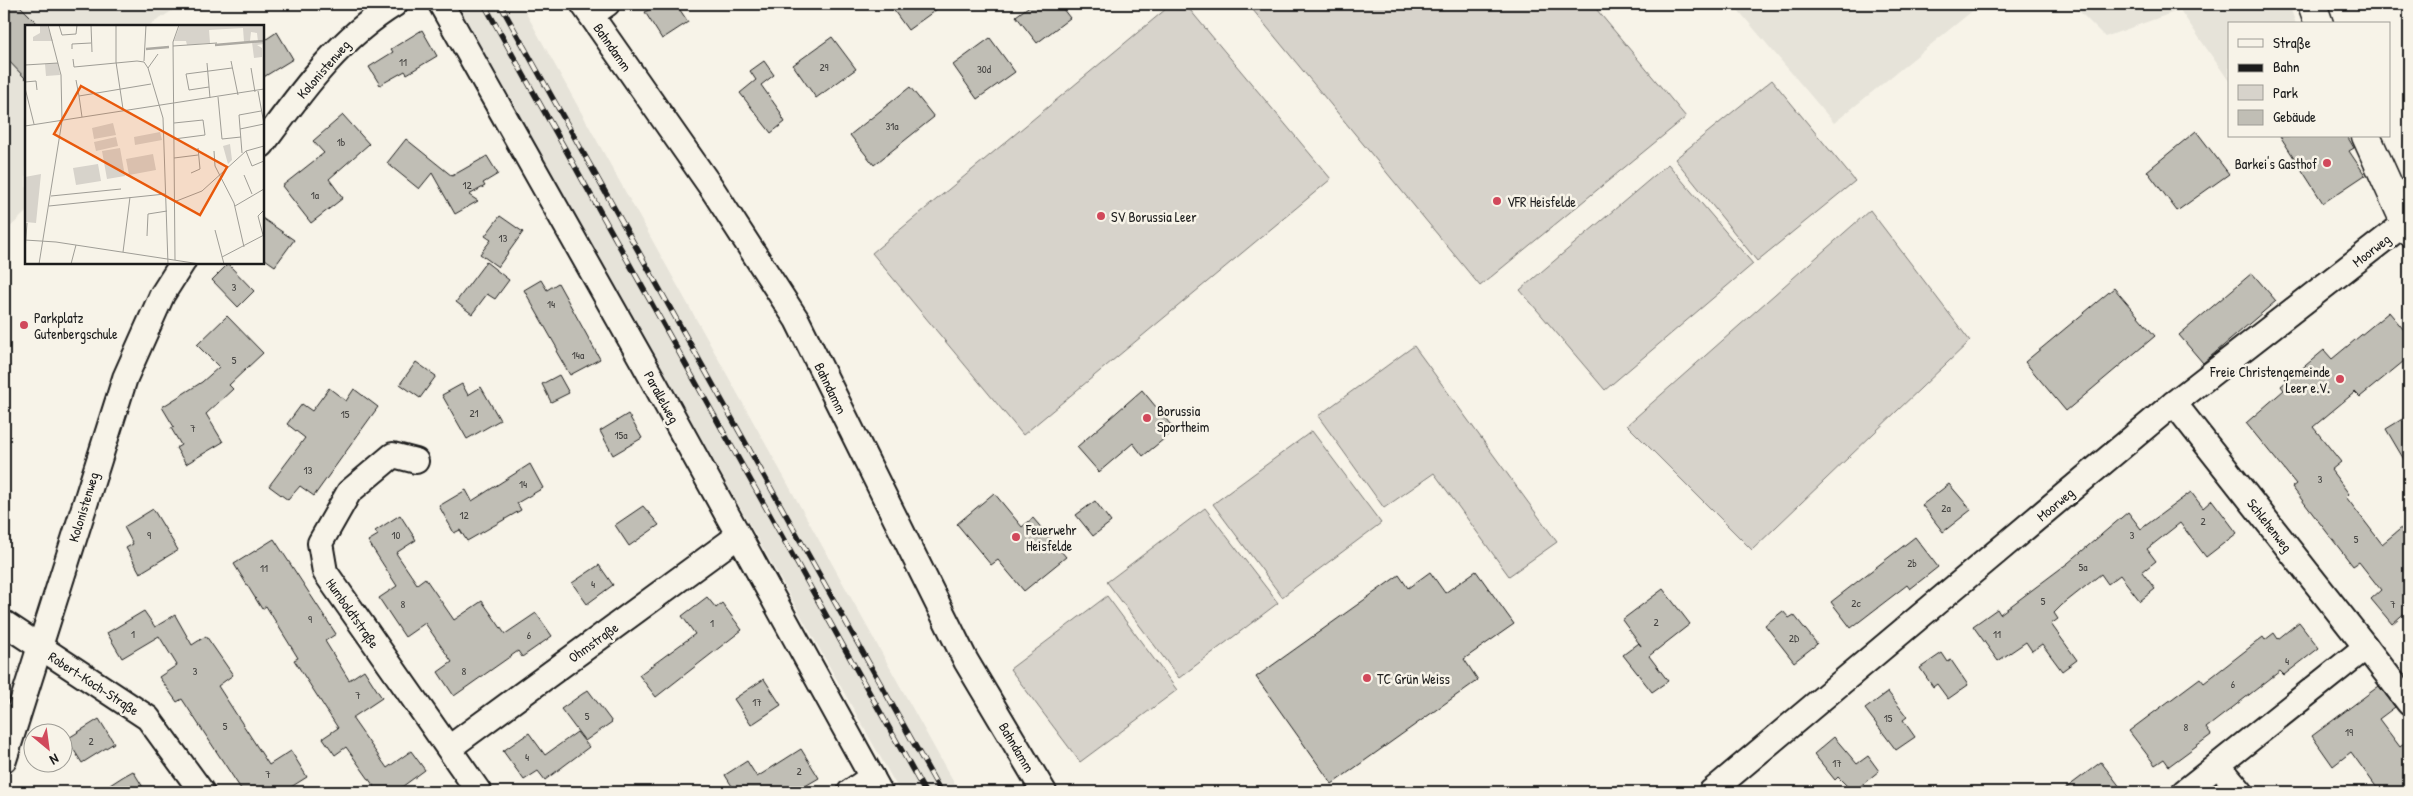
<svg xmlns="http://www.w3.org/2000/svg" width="2413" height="796" viewBox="0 0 2413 796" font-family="'Patrick Hand',sans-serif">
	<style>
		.built { fill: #e6e3d9 }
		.green { fill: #d7d3cb; stroke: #7a7874 }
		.building { fill: #c0beb5; stroke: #1c1c1c }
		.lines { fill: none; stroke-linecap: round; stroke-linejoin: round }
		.minor-casing { stroke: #1c1c1c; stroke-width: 28 }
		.primary-casing { stroke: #1c1c1c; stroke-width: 31 }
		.minor { stroke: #f7f3e8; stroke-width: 24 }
		.primary { stroke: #f7f3e8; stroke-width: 28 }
		.rail-casing { stroke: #1c1c1c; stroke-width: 5.5 }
		.rail { stroke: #f7f3e8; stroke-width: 4; stroke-dasharray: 11; stroke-linecap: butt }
		.poi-dot { fill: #d1495b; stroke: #f7f3e8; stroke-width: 2 }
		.labels { text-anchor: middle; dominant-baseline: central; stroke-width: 5; stroke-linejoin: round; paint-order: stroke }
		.number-label { font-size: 11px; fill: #454442 }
		.street-label { font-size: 14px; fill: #1c1c1c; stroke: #f7f3e8 }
		.poi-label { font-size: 14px; fill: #1c1c1c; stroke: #f7f3e8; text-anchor: start }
		.inset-river { fill: none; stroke: #aca9a2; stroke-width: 2.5 }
		.inset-road { fill: none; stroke: #9f9d96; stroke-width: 1 }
		.view { fill: #e8590c; fill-opacity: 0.15; stroke: #e8590c; stroke-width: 2.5 }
		.inset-edge { fill: none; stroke: #1c1c1c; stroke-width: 2.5 }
	</style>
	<rect width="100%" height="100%" fill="#f7f3e8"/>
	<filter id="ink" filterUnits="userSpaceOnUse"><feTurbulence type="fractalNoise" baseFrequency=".02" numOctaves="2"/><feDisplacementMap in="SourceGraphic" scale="10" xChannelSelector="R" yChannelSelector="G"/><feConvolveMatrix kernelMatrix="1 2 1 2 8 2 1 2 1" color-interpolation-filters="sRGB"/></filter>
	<g filter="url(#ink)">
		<!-- built -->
		<g class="built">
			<polygon points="4,4 183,4 148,26 26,26 26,212 4,233"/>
			<polygon points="457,4 521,4 959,792 900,792"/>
			<polygon points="1733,4 1981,4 1834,123"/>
			<polygon points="2072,4 2289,4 2296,24 2229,24 2229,81 2180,10 2105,37"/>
		</g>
		<!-- green -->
		<g class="green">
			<polygon points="1172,4 1185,4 1331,179 1023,435 872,253"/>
			<polygon points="1248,4 1592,4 1686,117 1480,286"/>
			<polygon points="1772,80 1855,181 1757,261 1675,159"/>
			<polygon points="1668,164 1753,264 1605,390 1520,290"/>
			<polygon points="1870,210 1970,341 1752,550 1627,425"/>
			<polygon points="1414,346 1557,542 1509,576 1434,473 1384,508 1318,416"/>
			<polygon points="1312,431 1381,523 1282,597 1213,504"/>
			<polygon points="1205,508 1278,603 1179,678 1107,582"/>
			<polygon points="1107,596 1177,690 1080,762 1010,669"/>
		</g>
		<!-- building -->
		<g class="building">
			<polygon points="4,4 18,4 40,26 26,26 26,79 4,56"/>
			<polygon points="659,4 676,4 688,22 662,39 645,12"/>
			<polygon points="889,4 944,4 908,30"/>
			<polygon points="1032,4 1059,4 1070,18 1037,43 1016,16"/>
			<polygon points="422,30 437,56 407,74 405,71 380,85 369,67 393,52 391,49"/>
			<polygon points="277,32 293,59 262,78 262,42"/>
			<polygon points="832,37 856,69 816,98 793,65"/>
			<polygon points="990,38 1015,72 977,99 953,65"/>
			<polygon points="764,61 774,75 761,85 781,113 780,114 785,122 771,133 740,93 756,80 750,71"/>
			<polygon points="910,87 934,117 874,165 850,135"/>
			<polygon points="343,115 369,144 329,179 343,198 311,223 282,186 324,153 313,141"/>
			<polygon points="2196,131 2229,174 2177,211 2147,171"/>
			<polygon points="2280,136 2347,136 2354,148 2349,151 2365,175 2323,203"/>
			<polygon points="406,139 452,176 487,156 498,174 483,183 485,186 469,195 478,201 455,214 432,173 419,189 387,163"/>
			<polygon points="500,216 523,232 498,267 480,254 491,240 485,236"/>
			<polygon points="262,218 294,240 275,266 262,257"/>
			<polygon points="486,262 509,280 495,299 487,294 472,314 456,302"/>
			<polygon points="228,264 254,291 238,307 212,280"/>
			<polygon points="2252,273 2276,301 2203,363 2179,335"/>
			<polygon points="541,280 547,290 558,283 600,359 570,375 556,351 558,350 524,290"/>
			<polygon points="2114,288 2155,336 2066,411 2025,362"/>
			<polygon points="2389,312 2409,336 2409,357 2360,397 2355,392 2313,427 2341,462 2331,470 2349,494 2346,497 2382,544 2409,522 2409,609 2392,624 2371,599 2381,590 2359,562 2353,566 2292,487 2296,484 2246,423 2284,390 2281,386 2324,350 2332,359"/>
			<polygon points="227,316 263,353 229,385 233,389 206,414 223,442 186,464 176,448 181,445 171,428 174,427 162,407 202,382 219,367 197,345"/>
			<polygon points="416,362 436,376 420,398 400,384"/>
			<polygon points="559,375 569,393 551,402 542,384"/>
			<polygon points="462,384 468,395 481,387 500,420 467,439 442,395"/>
			<polygon points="329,388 346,401 354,389 378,407 314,496 300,486 288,500 269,486 305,438 287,424 302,404 312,411"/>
			<polygon points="1142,390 1175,430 1143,456 1133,443 1099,472 1077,447"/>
			<polygon points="628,414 642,438 613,455 600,431"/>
			<polygon points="2409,415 2409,468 2386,429"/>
			<polygon points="530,464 543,488 517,503 521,510 467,541 460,530 454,533 439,506 466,490 472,501"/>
			<polygon points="1949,484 1971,510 1943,532 1922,505"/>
			<polygon points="2191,492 2203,508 2212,500 2237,533 2206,557 2180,523 2147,549 2156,561 2142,572 2155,589 2140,601 2120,575 2108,584 2101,574 2062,605 2054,613 2058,619 2051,624 2077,660 2062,671 2042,644 2032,651 2026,642 1998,661 1973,626 1997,609 2000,614 2068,563 2128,512 2141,529"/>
			<polygon points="994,493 1022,527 1033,518 1066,557 1024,591 998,560 991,565 957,524"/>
			<polygon points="1095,501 1111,522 1093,536 1076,515"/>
			<polygon points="643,506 659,525 629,546 615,525"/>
			<polygon points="153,509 178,550 140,573 126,548 133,544 124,527"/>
			<polygon points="400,515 416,540 396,553 417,584 425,578 454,620 482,601 505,634 536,613 552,636 522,657 518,651 454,696 438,672 452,662 425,623 405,637 379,598 397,586 368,541 378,535 375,531"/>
			<polygon points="1915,537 1938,567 1910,589 1907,585 1851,628 1831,602"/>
			<polygon points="274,539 336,634 325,641 349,680 364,670 382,698 352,718 387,768 411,751 425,770 395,792 378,792 346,747 335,755 323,738 338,728 294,660 298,658 266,606 262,609 234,564"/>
			<polygon points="599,565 613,585 587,604 572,583"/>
			<polygon points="1476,571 1514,624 1464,659 1478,680 1332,784 1256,677 1399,575 1408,588 1430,572 1445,593"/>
			<polygon points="1663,589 1690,624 1649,656 1668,681 1652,692 1623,655 1639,643 1641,646 1622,620"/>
			<polygon points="707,597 716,608 722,603 742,630 656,697 639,675 695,634 682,616"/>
			<polygon points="144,611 155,627 175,615 192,645 206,636 233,675 218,686 269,765 291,751 307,777 283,792 243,792 182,699 177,702 159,677 177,665 159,636 122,658 107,633"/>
			<polygon points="1783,611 1789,618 1794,615 1817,644 1794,662 1765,625"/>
			<polygon points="2299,622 2319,648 2284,675 2280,671 2206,728 2211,735 2169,766 2164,759 2155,765 2129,731 2200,678 2204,683 2263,637 2265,640 2274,633 2278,639"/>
			<polygon points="1942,653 1948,662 1951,660 1968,685 1948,699 1937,684 1933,687 1920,668"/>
			<polygon points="764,679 781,705 751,725 734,699"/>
			<polygon points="2379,686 2395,707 2379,719 2400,747 2409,740 2409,792 2380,792 2351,752 2333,766 2312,736"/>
			<polygon points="588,690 612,722 585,741 561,709"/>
			<polygon points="1888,692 1907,717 1903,720 1915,737 1896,750 1865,709"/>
			<polygon points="99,719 114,743 82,763 67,739"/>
			<polygon points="577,732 589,747 545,780 538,771 524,780 503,751 529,733 545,755"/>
			<polygon points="1834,737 1857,764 1868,756 1879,771 1853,792 1838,777 1835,780 1814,754"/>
			<polygon points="801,749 819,778 795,792 732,792 735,791 725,775 747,761 757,777"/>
			<polygon points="2101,762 2124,792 2061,792"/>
			<polygon points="133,771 146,792 99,792 124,776"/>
		</g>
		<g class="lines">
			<!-- minor casing -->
			<g class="minor-casing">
				<g id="minor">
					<polyline points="441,4 643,362 880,792"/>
					<polyline points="583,4 711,187 797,320 966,661 1044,792"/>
					<polyline points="591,15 607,4"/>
					<path d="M262,145C301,92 338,39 395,4"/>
					<polyline points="2174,403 2366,647 2184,792"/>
					<polyline points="416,461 393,455 349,492 320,543 325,572 479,792"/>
					<polyline points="4,623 148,718 202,792"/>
					<polyline points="2366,647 2409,703"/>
					<polyline points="449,748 738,536"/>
					<polyline points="4,760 125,378 162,295 183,262"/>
					<polyline points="2218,765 2241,792"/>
					<polyline points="850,792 872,777"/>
					<polyline points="1711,792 2174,403 2409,220"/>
				</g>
			</g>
			<!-- primary casing -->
			<g class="primary-casing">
				<g id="primary">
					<polyline points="2312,4 2319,24"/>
					<polyline points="2366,136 2409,231"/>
				</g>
			</g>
			<!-- minor -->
			<use href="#minor" class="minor"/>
			<!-- primary -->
			<use href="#primary" class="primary"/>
			<!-- rail casing -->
			<g class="rail-casing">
				<g id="rail">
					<polyline points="484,4 925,792"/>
					<polyline points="500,4 941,792"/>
				</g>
			</g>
			<!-- rail -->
			<use href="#rail" class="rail"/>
		</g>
	</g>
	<!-- markers -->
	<g class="poi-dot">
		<circle cx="2327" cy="163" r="5"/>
		<circle cx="1497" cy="201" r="5"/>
		<circle cx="1101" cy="216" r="5"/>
		<circle cx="24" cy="325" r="5"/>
		<circle cx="2340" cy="379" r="5"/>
		<circle cx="1147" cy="418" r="5"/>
		<circle cx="1016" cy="537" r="5"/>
		<circle cx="1367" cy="678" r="5"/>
	</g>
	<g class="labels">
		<!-- number labels -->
		<g class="number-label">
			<text x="403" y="62">11</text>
			<text x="824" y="67">29</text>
			<text x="984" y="69">30d</text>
			<text x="892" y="126">31a</text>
			<text x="341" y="142">1b</text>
			<text x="467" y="185">12</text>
			<text x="315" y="195">1a</text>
			<text x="503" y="238">13</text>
			<text x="234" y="287">3</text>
			<text x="551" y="304">14</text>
			<text x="578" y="355">14a</text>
			<text x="234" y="360">5</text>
			<text x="474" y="413">21</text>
			<text x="345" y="414">15</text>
			<text x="193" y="428">7</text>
			<text x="621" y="435">15a</text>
			<text x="308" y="470">13</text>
			<text x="2320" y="479">3</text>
			<text x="523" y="484">14</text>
			<text x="1946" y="508">2a</text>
			<text x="464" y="515">12</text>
			<text x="2203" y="521">2</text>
			<text x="149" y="535">9</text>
			<text x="396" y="535">10</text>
			<text x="2132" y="535">3</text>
			<text x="2356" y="539">5</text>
			<text x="1912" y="563">2b</text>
			<text x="2083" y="567">5a</text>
			<text x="264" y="568">11</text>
			<text x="593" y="584">4</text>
			<text x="2043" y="601">5</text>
			<text x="1856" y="603">2c</text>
			<text x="403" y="604">8</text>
			<text x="2393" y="604">7</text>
			<text x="310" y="619">9</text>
			<text x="1656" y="622">2</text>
			<text x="712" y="623">1</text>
			<text x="133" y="634">1</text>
			<text x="1997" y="634">11</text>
			<text x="529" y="635">6</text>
			<text x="1794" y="638">2D</text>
			<text x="2287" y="661">4</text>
			<text x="195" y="671">3</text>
			<text x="464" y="671">8</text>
			<text x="2233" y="684">6</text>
			<text x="358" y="695">7</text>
			<text x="757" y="702">17</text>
			<text x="587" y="716">5</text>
			<text x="1888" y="718">15</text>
			<text x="225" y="726">5</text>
			<text x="2186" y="727">8</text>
			<text x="2349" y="732">19</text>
			<text x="91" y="741">2</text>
			<text x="527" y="757">4</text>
			<text x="1837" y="763">17</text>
			<text x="799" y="771">2</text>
			<text x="268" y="774">7</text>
		</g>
		<!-- street labels -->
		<g class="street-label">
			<text transform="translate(613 47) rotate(55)">Bahndamm</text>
			<text transform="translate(323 69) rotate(-49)">Kolonistenweg</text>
			<text transform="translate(2371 250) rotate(-38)">Moorweg</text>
			<text transform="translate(831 388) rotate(64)">Bahndamm</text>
			<text transform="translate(662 397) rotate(61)">Parallelweg</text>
			<text transform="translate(2055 504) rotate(-40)">Moorweg</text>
			<text transform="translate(83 507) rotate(-73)">Kolonistenweg</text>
			<text transform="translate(2270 525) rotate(52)">Schlehenweg</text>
			<text transform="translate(353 613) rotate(55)">Humboldtstraße</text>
			<text transform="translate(593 642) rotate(-36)">Ohmstraße</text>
			<text transform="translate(94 683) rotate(33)">Robert-Koch-Straße</text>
			<text transform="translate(1017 747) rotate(59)">Bahndamm</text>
		</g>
		<!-- poi labels -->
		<g class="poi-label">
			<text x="2317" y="163" text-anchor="end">Barkei's Gasthof</text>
			<text x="1507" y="201">VFR Heisfelde</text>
			<text x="1111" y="216">SV Borussia Leer</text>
			<text x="34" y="317">Parkplatz<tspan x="34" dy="16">Gutenbergschule</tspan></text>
			<text x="2330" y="371" text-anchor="end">Freie Christengemeinde<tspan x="2330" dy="16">Leer e.V.</tspan></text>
			<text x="1157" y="410">Borussia<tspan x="1157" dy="16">Sportheim</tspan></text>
			<text x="1026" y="529">Feuerwehr<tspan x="1026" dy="16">Heisfelde</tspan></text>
			<text x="1377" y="678">TC Grün Weiss</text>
		</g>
	</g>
	<!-- overview -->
	<g transform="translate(25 25)">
		<rect width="239" height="239" fill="#f7f3e8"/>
		<path d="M15,0H22L28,16H8V12L15,8ZM155,0H238L239,19L232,20L237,23V32L229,33L227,17H233L232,8L226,7L225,16L219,17L218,3L184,5L185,18L162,20L161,16H149ZM33,38L35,50L21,51L20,39ZM88,98L91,110L69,114L67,103ZM135,107L137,115L110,120L109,112ZM91,112L93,121L71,126L69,117ZM205,119L207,135L203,139L198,121ZM95,123L100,151L82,154L77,126ZM128,129L131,145L104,150L101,134ZM73,139L76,156L51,160L48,143ZM16,149L11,198L0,197V152Z" fill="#d7d3cb"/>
		<path class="inset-river" d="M190,20L238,16M121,24L144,22"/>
		<path class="inset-road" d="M34,0L37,10L51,9L52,0M66,0L67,27M91,0V37L98,84M148,21L192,18M47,24V19L66,18M48,34L49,42L112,36L119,37L123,43L138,93L143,239M119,36L121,0M206,36L213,70M182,38L185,73M0,40L33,38M123,43L133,29M226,43L230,67M51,55L54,71M0,57L11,56L12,65M184,62L164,65L161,49L207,43M0,63L9,99M193,72L197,114L216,112M57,92L54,71L126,59M149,98L178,95L180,110L149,114M0,101L239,64M215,104L239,99L233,66M189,126L190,141L209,178L219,222M221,126L227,141L239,136M217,128L214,90L236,86M149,133L173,130M166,148L175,144L173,123M219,150L227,169M26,171L96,164M149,177L177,166L221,126L239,121M24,181L140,169M210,181L239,164M190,205L199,239M238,210L233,191L239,185M122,211L123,189L142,186M0,215L31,217L175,239M0,226L2,198M98,227L105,172M197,232L239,210M150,235L148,17L154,0M14,239L37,96L36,50L23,0M46,239L51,220"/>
		<path class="view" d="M56,61L202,142L175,190L29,109Z"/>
		<rect width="239" height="239" class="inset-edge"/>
	</g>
	<!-- margin -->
	<rect width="2413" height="796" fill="none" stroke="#f7f3e8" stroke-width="20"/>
	<rect x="10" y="10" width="2393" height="776" fill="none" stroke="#1c1c1c" stroke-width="2" filter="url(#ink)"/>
	<!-- legend -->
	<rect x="2228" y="22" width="162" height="115" fill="#f7f3e8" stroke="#9f9d96"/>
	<rect x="2238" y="39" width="25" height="8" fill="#f7f3e8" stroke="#9f9d96"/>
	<text x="2273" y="48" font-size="15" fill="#1c1c1c">Straße</text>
	<rect x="2238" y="64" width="25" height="8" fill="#1c1c1c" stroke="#9f9d96"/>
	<text x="2273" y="72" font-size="15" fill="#1c1c1c">Bahn</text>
	<rect x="2238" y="85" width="25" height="15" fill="#d7d3cb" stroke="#9f9d96"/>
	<text x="2273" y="98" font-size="15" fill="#1c1c1c">Park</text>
	<rect x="2238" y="110" width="25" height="15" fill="#c0beb5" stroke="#9f9d96"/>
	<text x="2273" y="122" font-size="15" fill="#1c1c1c">Gebäude</text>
	<!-- north arrow -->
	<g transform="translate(48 748) rotate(151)"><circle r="24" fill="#f7f3e8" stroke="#9f9d96"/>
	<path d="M0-4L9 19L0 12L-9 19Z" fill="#d1495b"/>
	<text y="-8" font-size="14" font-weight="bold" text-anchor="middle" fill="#1c1c1c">N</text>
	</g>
</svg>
